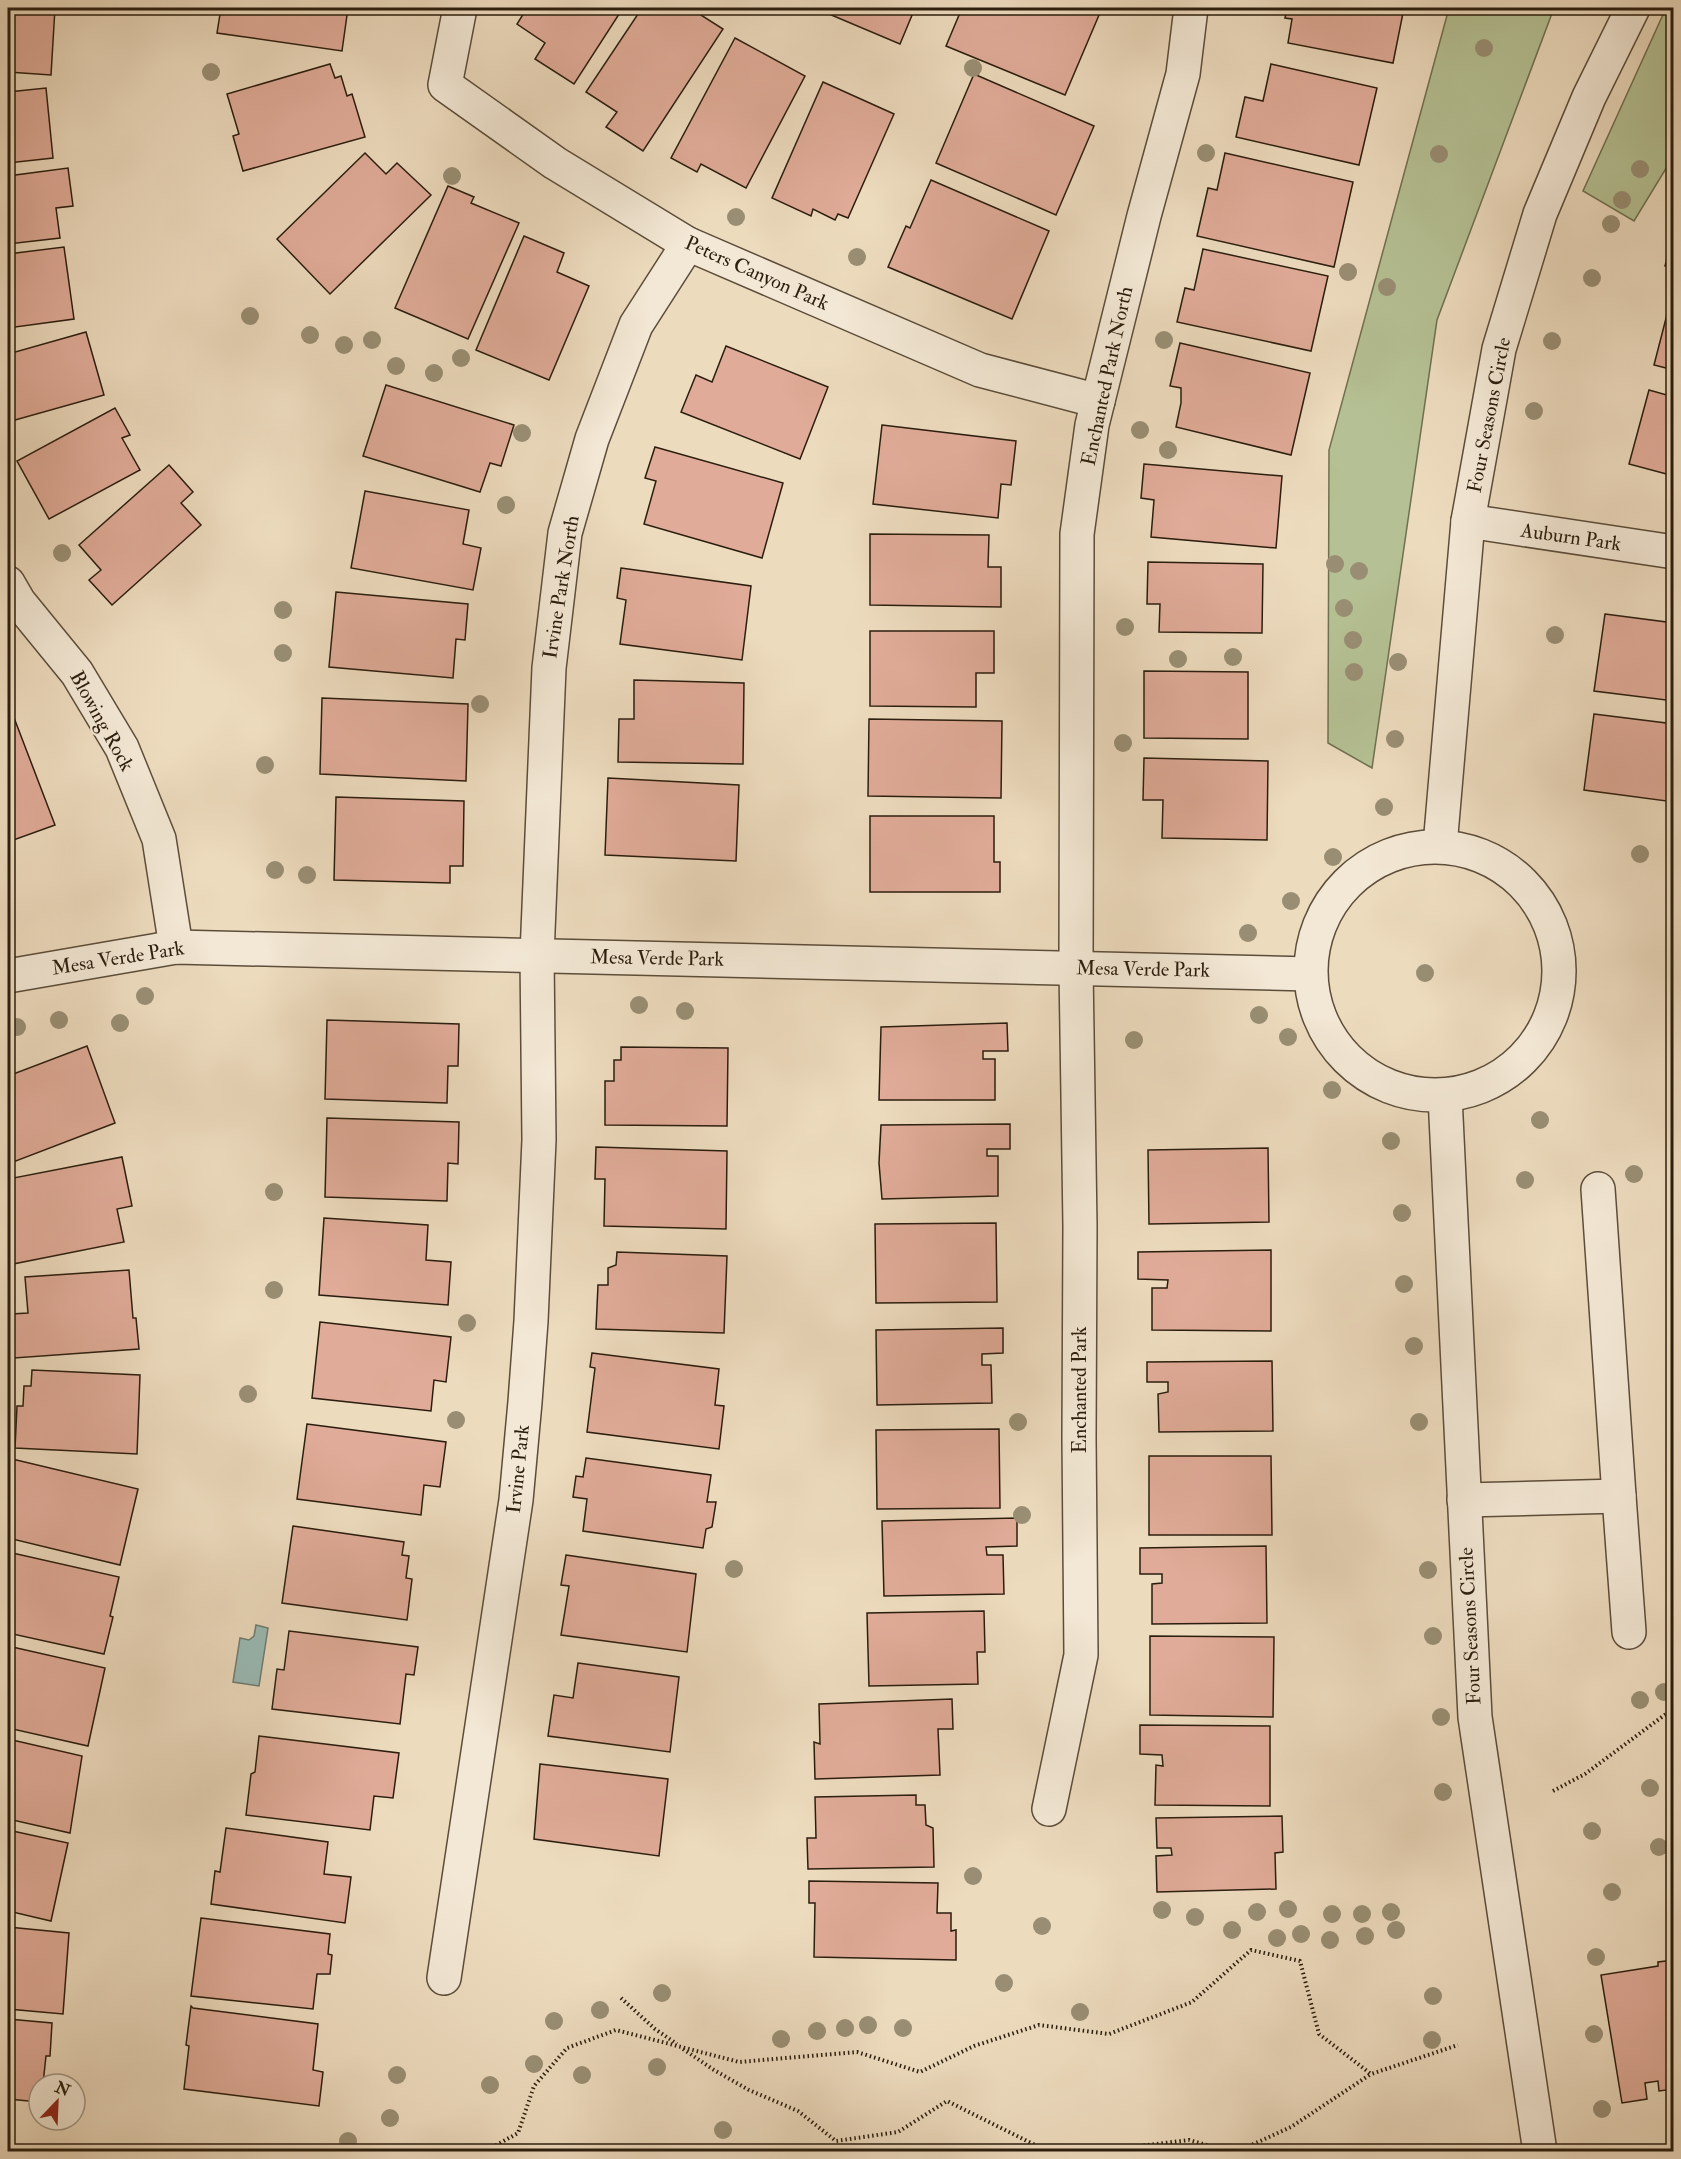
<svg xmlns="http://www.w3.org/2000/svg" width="1681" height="2159" viewBox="0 0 1681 2159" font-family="'IM FELL Double Pica',serif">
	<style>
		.green { fill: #b5c194; stroke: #707051; stroke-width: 1.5 }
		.water { fill: #9abbb6; stroke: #6e7c73; stroke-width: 1.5 }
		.building { fill: #e0ab98; stroke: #2b1e0e; stroke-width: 1.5 }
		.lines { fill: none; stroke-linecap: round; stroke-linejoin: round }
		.minor-casing { stroke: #5c4d3a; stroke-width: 36 }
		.path { stroke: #2b1e0e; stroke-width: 4; stroke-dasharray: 1.5 3; stroke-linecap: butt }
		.minor { stroke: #f3e8d5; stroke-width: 33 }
		.tree { fill: #998e73 }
		.labels { text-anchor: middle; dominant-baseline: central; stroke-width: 4.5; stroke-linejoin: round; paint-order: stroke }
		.street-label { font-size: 20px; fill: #2b1e0e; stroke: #f3e8d5 }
	</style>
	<rect width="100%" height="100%" fill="#eddbbe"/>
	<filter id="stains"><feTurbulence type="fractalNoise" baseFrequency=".00333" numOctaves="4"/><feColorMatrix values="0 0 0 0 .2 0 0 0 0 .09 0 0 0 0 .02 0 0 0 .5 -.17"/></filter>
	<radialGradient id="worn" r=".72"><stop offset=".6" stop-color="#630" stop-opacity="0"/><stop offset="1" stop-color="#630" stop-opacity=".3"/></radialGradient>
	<!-- green -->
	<g class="green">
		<polygon points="1449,8 1554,8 1437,320 1372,768 1328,743 1329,450"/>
		<polygon points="1666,8 1673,8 1673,157 1634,221 1583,191"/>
	</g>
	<!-- water -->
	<polygon class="water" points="256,1625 268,1628 259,1686 233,1682 240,1638 249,1640 254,1636"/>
	<!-- building -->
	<g class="building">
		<polygon points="8,8 55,8 51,75 8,72"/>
		<polygon points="221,8 348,8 342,51 217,33"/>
		<polygon points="527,8 623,8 574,84 535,59 545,43 517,24"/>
		<polygon points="642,8 690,8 723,29 643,151 606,127 617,112 586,92"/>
		<polygon points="831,8 915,8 900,44 829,14"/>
		<polygon points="962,8 1102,8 1065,95 946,46"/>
		<polygon points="1287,8 1404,8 1393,63 1288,43 1292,19 1285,18"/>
		<polygon points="735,38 805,76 746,188 701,164 697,172 671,158"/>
		<polygon points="330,64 335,78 341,76 347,96 352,94 365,137 243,171 233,136 239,134 227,94"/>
		<polygon points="1271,64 1377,88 1359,165 1236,137 1245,97 1263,101"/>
		<polygon points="974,74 1094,126 1056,215 936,163"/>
		<polygon points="823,82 894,114 848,218 838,214 835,220 813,209 811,216 772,198"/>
		<polygon points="46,88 53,158 8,163 8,92"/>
		<polygon points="365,153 386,174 397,163 431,195 330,294 277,239"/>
		<polygon points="1225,153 1353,182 1334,267 1197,236 1208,188 1217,190"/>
		<polygon points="68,168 73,206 56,208 60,238 8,244 8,176"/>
		<polygon points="931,180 1049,231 1012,319 888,267 906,226 910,228"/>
		<polygon points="448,186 474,197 471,203 519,223 468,339 395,308"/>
		<polygon points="1674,232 1674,268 1665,266"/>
		<polygon points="524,236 564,253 557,272 589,286 549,380 476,350"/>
		<polygon points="64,247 74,319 8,328 8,254"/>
		<polygon points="1203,249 1328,276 1311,351 1177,322 1185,288 1194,290"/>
		<polygon points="1673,291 1674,291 1674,370 1654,365"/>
		<polygon points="86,332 104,395 8,422 8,354"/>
		<polygon points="1180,343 1310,373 1291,455 1176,427 1181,403 1181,388 1170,386"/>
		<polygon points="726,346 828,387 800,459 681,412 696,375 712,382"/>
		<polygon points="386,385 514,425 501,466 490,463 480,492 363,456"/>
		<polygon points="1649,390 1674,397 1674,476 1629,464"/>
		<polygon points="115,408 130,435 122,438 140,470 49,519 17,461"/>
		<polygon points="882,425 1016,441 1011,485 1001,484 998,518 873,504"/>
		<polygon points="655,447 783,483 762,558 644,524 656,481 645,478"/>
		<polygon points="1144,464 1282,476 1276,548 1151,537 1154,500 1141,498"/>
		<polygon points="169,465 193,492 181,503 201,525 112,605 89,580 101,570 79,545"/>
		<polygon points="365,491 469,510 463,544 481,548 473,590 351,568"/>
		<polygon points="870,534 989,535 988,567 1001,567 1001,607 870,605"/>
		<polygon points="1148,562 1263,564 1262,633 1159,632 1160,604 1147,604"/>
		<polygon points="621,568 751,586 742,660 620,644 626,600 617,598"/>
		<polygon points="336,592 468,604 465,640 456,639 453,678 329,667"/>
		<polygon points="1605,614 1674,623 1674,701 1594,691"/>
		<polygon points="870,631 994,631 994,673 976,673 976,707 870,706"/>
		<polygon points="1144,671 1248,672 1248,739 1144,738"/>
		<polygon points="634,680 744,683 743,764 618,762 619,719 634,719"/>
		<polygon points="322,698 468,704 466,781 320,774"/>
		<polygon points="8,702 55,825 8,842"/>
		<polygon points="1594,714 1674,724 1674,802 1584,790"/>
		<polygon points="869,719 1002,721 1001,798 868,796"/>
		<polygon points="1144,758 1268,761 1267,840 1162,838 1163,800 1143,800"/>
		<polygon points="608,778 739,785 736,861 605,855"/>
		<polygon points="336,797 464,801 463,866 450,866 450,883 334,880"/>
		<polygon points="870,816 994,816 994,862 1000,862 1000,892 870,892"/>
		<polygon points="327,1020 459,1024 458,1066 448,1066 447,1103 325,1099"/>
		<polygon points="1007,1023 1008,1051 983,1051 983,1059 995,1059 995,1100 879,1100 881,1027"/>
		<polygon points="87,1046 115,1123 8,1164 8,1076"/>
		<polygon points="621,1047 728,1048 727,1126 605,1125 605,1081 614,1081 614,1060 621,1060"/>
		<polygon points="327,1118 459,1122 458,1164 448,1163 447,1201 325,1197"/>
		<polygon points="1010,1124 1010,1149 987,1149 987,1156 998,1156 998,1196 882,1199 879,1163 881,1125"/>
		<polygon points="596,1147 727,1151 726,1229 604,1226 605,1179 595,1179"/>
		<polygon points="1268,1148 1269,1222 1149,1224 1148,1150"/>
		<polygon points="122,1157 132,1206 117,1209 124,1242 8,1265 8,1179"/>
		<polygon points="324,1218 428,1225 426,1260 451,1262 448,1305 319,1295"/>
		<polygon points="996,1223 997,1302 876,1303 875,1224"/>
		<polygon points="1271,1250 1271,1331 1152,1330 1152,1288 1167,1288 1168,1280 1138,1279 1138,1252"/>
		<polygon points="617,1252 727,1256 724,1333 596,1329 598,1285 608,1285 608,1268 616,1265"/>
		<polygon points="129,1270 133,1318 136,1318 139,1349 14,1358 11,1314 28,1313 25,1277"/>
		<polygon points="320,1322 451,1337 446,1382 434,1380 431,1411 312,1398"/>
		<polygon points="1003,1328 1003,1353 982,1354 982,1365 991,1365 992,1403 877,1405 876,1330"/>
		<polygon points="592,1353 719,1369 715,1405 724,1406 719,1449 587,1432 595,1368 590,1367"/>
		<polygon points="1272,1361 1273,1431 1159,1432 1158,1394 1168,1392 1168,1382 1147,1382 1147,1362"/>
		<polygon points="32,1370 140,1375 137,1454 15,1448 17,1406 23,1406 24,1386 31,1386"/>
		<polygon points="307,1424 446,1442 440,1487 424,1485 421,1515 297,1499"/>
		<polygon points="999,1429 1000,1508 877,1509 876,1430"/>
		<polygon points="1149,1456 1271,1456 1272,1535 1149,1535"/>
		<polygon points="8,1458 138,1489 120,1565 8,1538 8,1513 10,1504 8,1503"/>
		<polygon points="586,1458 711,1475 707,1502 716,1502 712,1527 706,1529 703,1548 583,1531 587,1499 573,1497 576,1476 583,1477"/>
		<polygon points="1017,1518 1017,1546 986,1547 987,1555 1003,1555 1004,1594 884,1596 882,1521"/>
		<polygon points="293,1526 404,1542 402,1555 409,1556 406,1578 412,1579 407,1620 282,1603"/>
		<polygon points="1266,1546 1267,1623 1152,1624 1152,1584 1162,1583 1162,1574 1140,1574 1140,1548"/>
		<polygon points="8,1552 119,1577 110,1616 113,1617 104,1654 8,1633"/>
		<polygon points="566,1555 696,1574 687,1652 561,1635 569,1586 561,1585"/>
		<polygon points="984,1611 985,1652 977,1652 978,1684 869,1686 867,1613"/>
		<polygon points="289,1631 418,1647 414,1675 406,1674 400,1724 272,1709 277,1669 284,1670"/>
		<polygon points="1150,1636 1274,1637 1273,1717 1150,1715"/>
		<polygon points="8,1646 105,1668 88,1746 8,1728"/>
		<polygon points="578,1663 679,1677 670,1752 548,1736 554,1695 573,1698"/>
		<polygon points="952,1699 953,1729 938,1729 940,1775 815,1779 814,1742 820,1744 819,1704"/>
		<polygon points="1140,1725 1270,1726 1270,1806 1155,1805 1156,1765 1163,1766 1162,1755 1140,1754"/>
		<polygon points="259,1736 399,1753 393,1798 374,1796 370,1830 246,1815 251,1774 255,1772"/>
		<polygon points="8,1739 82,1756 70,1833 8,1819"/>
		<polygon points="540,1764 668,1779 659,1856 534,1839"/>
		<polygon points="916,1795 916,1805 925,1805 926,1825 933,1828 934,1867 808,1869 807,1838 816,1838 815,1797"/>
		<polygon points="1282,1816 1283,1852 1275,1853 1276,1889 1157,1892 1156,1856 1172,1855 1171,1848 1157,1848 1156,1818"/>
		<polygon points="226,1828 328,1842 324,1874 351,1877 345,1923 211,1904 215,1871 220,1872"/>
		<polygon points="8,1830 68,1843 51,1921 8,1911"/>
		<polygon points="809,1881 938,1883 937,1913 951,1913 951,1931 956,1930 956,1960 814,1957 815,1903 809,1903"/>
		<polygon points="201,1918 330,1934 328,1954 332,1955 330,1974 317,1974 313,2009 191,1996"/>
		<polygon points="8,1927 69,1933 63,2014 8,2009"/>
		<polygon points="1674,1960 1674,2089 1659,2091 1658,2081 1645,2083 1647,2099 1622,2103 1601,1975 1658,1966 1658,1962"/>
		<polygon points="191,2006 193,2008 318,2024 313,2070 323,2072 319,2106 184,2089 189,2046 186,2045"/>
		<polygon points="8,2019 52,2023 50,2056 46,2056 43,2084 39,2084 39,2102 8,2099"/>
	</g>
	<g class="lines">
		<!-- minor casing -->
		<g class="minor-casing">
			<g id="minor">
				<polyline points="460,8 445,85 555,163 688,244 980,370 1098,401"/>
				<polyline points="1468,521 1674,552"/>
				<polyline points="8,583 19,602 77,673 122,748 159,839 176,947"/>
				<polyline points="1440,846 1468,521 1499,349 1540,214 1589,97 1633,8"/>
				<circle cx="1435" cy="971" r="124"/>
				<polyline points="8,976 176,947 1310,974"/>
				<polyline points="1445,1096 1475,1717 1540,2152"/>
				<polyline points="1619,1496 1629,1632"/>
				<polyline points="1464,1500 1619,1496 1598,1189"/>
				<polyline points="1049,1809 1081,1655 1079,1438 1080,1226 1076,968 1077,534 1092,425 1144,216 1183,74 1191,8"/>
				<polyline points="444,1978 516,1500 525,1402 531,1321 539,1140 537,955 549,668 565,533 592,439 636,325 688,244"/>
			</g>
		</g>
		<!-- path -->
		<g class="path">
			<polyline points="1553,1791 1585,1774 1674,1708"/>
			<polyline points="621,1998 655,2029 677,2044"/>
			<polyline points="683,2049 714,2070 749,2090 798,2111 836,2141 898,2132 947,2101 1049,2152"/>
			<polyline points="484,2152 518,2133 534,2086 567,2048 616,2030 739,2062 857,2052 920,2072 974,2046 1039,2025 1109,2034 1192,2002 1251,1950 1300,1961 1319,2034 1371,2074 1458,2045"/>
			<polyline points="1090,2152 1189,2140 1231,2152"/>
			<polyline points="1236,2152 1291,2127 1371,2074"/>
		</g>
		<!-- minor -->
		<use href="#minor" class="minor"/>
	</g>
	<!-- trees -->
	<g class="tree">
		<circle cx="1484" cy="48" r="9"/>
		<circle cx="973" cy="68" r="9"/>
		<circle cx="211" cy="72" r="9"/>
		<circle cx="1206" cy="153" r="9"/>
		<circle cx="1439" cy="154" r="9"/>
		<circle cx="1640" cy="169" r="9"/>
		<circle cx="452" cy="176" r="9"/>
		<circle cx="1622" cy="200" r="9"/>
		<circle cx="736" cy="217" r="9"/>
		<circle cx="1611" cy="224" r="9"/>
		<circle cx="857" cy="257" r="9"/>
		<circle cx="1348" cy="272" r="9"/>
		<circle cx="1592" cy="278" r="9"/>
		<circle cx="1387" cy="287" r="9"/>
		<circle cx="250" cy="316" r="9"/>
		<circle cx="310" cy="335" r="9"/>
		<circle cx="372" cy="340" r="9"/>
		<circle cx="1164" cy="340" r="9"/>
		<circle cx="1552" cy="341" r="9"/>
		<circle cx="344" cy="345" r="9"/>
		<circle cx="461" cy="358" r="9"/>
		<circle cx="396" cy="366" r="9"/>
		<circle cx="434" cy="373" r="9"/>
		<circle cx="1534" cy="411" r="9"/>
		<circle cx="1140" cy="430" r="9"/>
		<circle cx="522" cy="433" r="9"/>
		<circle cx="1168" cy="450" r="9"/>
		<circle cx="506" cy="505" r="9"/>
		<circle cx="62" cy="553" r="9"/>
		<circle cx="1335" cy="564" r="9"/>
		<circle cx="1359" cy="571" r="9"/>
		<circle cx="1344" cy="608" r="9"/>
		<circle cx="283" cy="610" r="9"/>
		<circle cx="1125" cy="627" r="9"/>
		<circle cx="1555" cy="635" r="9"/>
		<circle cx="1353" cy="640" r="9"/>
		<circle cx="283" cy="653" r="9"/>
		<circle cx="1233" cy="657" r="9"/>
		<circle cx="1178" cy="659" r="9"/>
		<circle cx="1398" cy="662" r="9"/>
		<circle cx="1354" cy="672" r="9"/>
		<circle cx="480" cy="704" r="9"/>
		<circle cx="1395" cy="739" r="9"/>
		<circle cx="1123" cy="743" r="9"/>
		<circle cx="265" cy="765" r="9"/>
		<circle cx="1384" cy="807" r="9"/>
		<circle cx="1640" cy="854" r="9"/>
		<circle cx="1333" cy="857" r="9"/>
		<circle cx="275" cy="870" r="9"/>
		<circle cx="307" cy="875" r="9"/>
		<circle cx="1291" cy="901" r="9"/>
		<circle cx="1248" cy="933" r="9"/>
		<circle cx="1425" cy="973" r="9"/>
		<circle cx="145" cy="996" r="9"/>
		<circle cx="639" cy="1005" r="9"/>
		<circle cx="685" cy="1011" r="9"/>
		<circle cx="1259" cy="1015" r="9"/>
		<circle cx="59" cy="1020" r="9"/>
		<circle cx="120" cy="1023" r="9"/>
		<circle cx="17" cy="1027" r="9"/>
		<circle cx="1288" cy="1037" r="9"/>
		<circle cx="1134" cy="1040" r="9"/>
		<circle cx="1332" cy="1090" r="9"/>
		<circle cx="1540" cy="1120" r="9"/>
		<circle cx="1391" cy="1141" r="9"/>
		<circle cx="1634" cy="1174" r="9"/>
		<circle cx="1525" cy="1180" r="9"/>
		<circle cx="274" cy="1192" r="9"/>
		<circle cx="1402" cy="1213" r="9"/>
		<circle cx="1404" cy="1284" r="9"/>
		<circle cx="274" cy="1290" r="9"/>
		<circle cx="467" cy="1323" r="9"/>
		<circle cx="1414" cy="1346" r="9"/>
		<circle cx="248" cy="1394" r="9"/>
		<circle cx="456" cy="1420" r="9"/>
		<circle cx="1018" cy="1422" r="9"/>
		<circle cx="1419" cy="1422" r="9"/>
		<circle cx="1022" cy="1515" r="9"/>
		<circle cx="734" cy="1569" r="9"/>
		<circle cx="1428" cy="1570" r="9"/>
		<circle cx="1433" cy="1636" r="9"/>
		<circle cx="1664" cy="1692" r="9"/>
		<circle cx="1640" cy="1700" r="9"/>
		<circle cx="1441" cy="1717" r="9"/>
		<circle cx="1650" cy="1788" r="9"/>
		<circle cx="1443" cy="1792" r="9"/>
		<circle cx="1592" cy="1831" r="9"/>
		<circle cx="1659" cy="1847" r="9"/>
		<circle cx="973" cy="1876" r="9"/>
		<circle cx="1612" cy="1892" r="9"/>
		<circle cx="1288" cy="1909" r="9"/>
		<circle cx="1162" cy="1910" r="9"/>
		<circle cx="1257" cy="1912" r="9"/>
		<circle cx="1391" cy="1912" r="9"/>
		<circle cx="1332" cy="1914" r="9"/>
		<circle cx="1362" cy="1914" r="9"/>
		<circle cx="1195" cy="1917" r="9"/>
		<circle cx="1042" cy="1926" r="9"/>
		<circle cx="1232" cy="1930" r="9"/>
		<circle cx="1396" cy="1930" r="9"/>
		<circle cx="1301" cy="1934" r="9"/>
		<circle cx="1365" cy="1936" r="9"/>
		<circle cx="1277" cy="1938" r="9"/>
		<circle cx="1330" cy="1940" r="9"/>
		<circle cx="1596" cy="1957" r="9"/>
		<circle cx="1004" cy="1983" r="9"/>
		<circle cx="662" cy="1993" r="9"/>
		<circle cx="1433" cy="1996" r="9"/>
		<circle cx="600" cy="2010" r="9"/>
		<circle cx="1080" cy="2012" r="9"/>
		<circle cx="554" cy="2021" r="9"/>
		<circle cx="868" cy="2025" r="9"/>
		<circle cx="845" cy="2028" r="9"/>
		<circle cx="903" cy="2028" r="9"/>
		<circle cx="817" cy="2031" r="9"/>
		<circle cx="1594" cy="2034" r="9"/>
		<circle cx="781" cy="2039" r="9"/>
		<circle cx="1432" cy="2040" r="9"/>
		<circle cx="534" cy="2064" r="9"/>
		<circle cx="657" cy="2067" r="9"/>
		<circle cx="397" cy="2075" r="9"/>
		<circle cx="582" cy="2075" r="9"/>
		<circle cx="490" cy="2085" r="9"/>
		<circle cx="1602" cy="2109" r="9"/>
		<circle cx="390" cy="2118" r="9"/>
		<circle cx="723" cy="2130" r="9"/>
		<circle cx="348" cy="2141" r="9"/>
	</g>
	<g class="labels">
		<!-- street labels -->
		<g class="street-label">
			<text transform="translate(757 273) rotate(24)">Peters Canyon Park</text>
			<text transform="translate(1107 376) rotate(-78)">Enchanted Park North</text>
			<text transform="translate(1489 415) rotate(-79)">Four Seasons Circle</text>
			<text transform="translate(1571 537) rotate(8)">Auburn Park</text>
			<text transform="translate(561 587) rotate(-81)">Irvine Park North</text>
			<text transform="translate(102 721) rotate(61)">Blowing Rock</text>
			<text transform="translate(118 958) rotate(-9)">Mesa Verde Park</text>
			<text transform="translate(657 958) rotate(1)">Mesa Verde Park</text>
			<text transform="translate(1143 969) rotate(1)">Mesa Verde Park</text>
			<text transform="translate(1079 1390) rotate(-90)">Enchanted Park</text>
			<text transform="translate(518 1469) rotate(-84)">Irvine Park</text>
			<text transform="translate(1470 1626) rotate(-93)">Four Seasons Circle</text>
		</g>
	</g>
	<!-- margin -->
	<rect width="1681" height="2159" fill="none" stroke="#eddbbe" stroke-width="30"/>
	<rect x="9" y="9" width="1663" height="2141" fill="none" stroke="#2b1e0e" stroke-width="3"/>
	<rect x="15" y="15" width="1651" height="2129" fill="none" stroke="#2b1e0e" stroke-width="1.5"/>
	<!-- north arrow -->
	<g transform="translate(57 2102) rotate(23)"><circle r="28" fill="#f3e8d5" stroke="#a39785" stroke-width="1.5"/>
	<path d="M0-4.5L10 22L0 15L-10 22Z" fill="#8f2418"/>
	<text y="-9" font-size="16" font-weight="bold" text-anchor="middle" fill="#2b1e0e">N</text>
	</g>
	<rect width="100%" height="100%" filter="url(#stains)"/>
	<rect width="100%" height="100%" fill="url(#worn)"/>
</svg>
